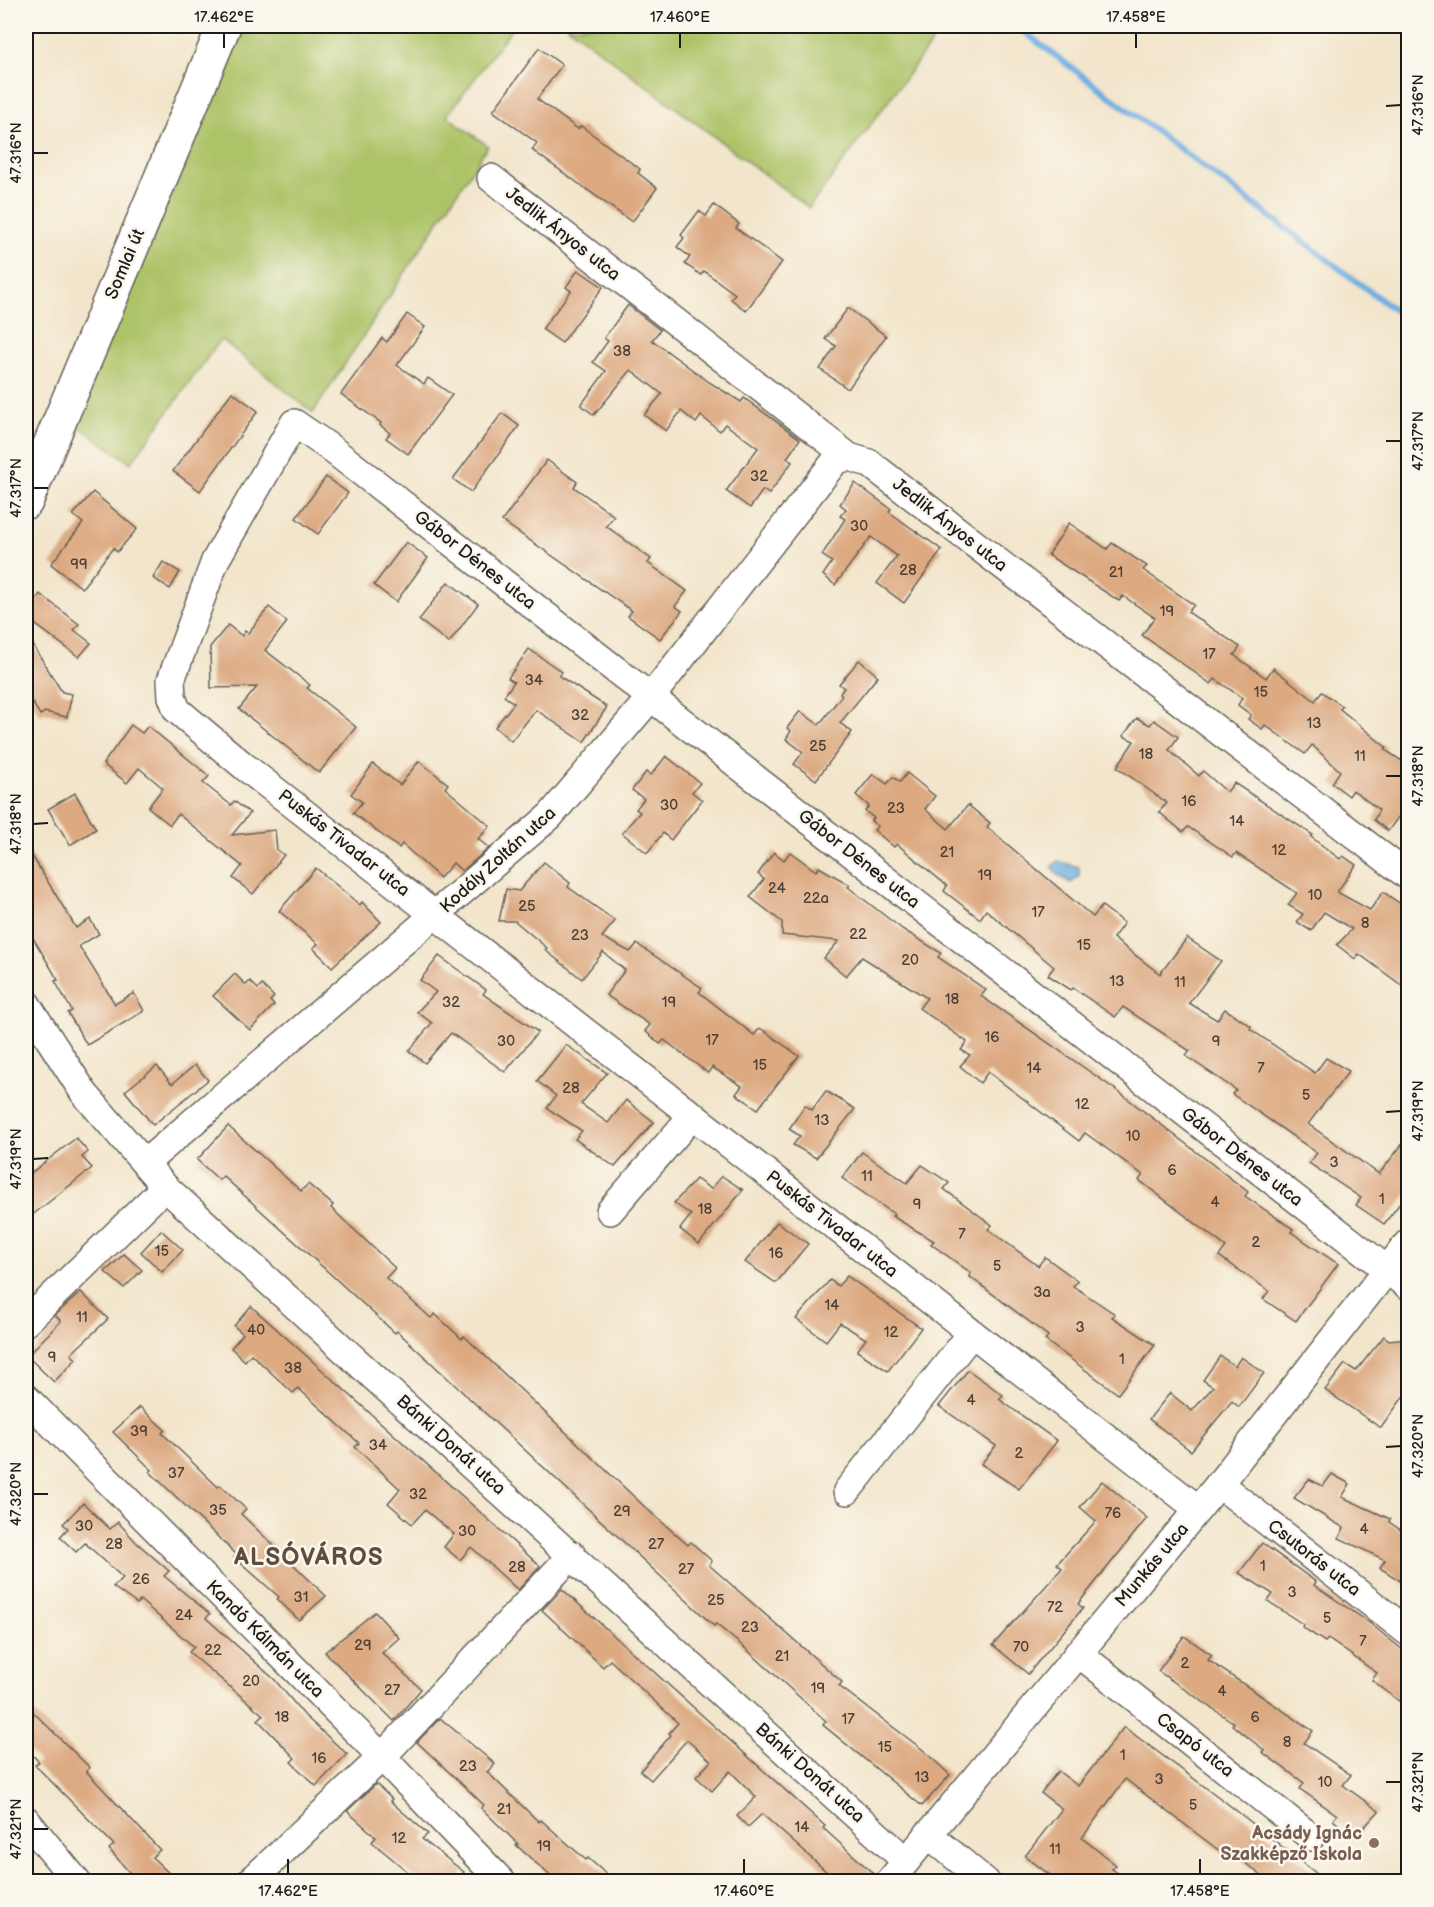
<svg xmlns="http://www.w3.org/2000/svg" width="1434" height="1907" viewBox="0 0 1434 1907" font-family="'Balsamiq Sans',sans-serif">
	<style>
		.green { fill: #adc368; stroke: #647042; stroke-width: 1.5 }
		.water { fill: #6eaee1; stroke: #45657e; stroke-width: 1.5 }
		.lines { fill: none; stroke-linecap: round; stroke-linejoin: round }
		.stream { stroke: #6eaee1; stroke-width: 6 }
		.building { fill: #dca981 }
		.minor-casing { stroke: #676259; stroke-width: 30 }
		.major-casing { stroke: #676259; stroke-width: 36 }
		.minor { stroke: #fff; stroke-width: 27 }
		.major { stroke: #fff; stroke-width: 33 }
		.ticks { fill: none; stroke: #1c1c1c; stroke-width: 2 }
		.education-dot { fill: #8d6e63; stroke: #fbf7ec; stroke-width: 2 }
		.labels { text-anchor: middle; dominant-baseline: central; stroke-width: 5; stroke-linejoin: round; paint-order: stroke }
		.number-label { font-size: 15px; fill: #4c3f35 }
		.street-label { font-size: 18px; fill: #1c1c1c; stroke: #fbf7ec }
		.education-label { font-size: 18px; font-weight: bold; fill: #785e54; stroke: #fbf7ec; text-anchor: end }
		.district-label { font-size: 24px; font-weight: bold; letter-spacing: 1.5px; fill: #5f4d3f; stroke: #fbf7ec }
		.neatline { fill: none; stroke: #1c1c1c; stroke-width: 2 }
		.ticks-label { font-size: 15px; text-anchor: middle; fill: #1c1c1c }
	</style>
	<rect width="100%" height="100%" fill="#fbf7ec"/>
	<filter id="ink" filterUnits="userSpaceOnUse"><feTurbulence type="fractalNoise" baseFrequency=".0167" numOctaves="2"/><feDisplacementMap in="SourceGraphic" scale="12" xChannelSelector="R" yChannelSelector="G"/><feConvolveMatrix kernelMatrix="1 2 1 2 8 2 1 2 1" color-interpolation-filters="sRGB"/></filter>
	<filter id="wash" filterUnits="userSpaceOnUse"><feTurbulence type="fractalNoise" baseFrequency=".008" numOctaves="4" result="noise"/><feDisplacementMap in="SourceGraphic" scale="24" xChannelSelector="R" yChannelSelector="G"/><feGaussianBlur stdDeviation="1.35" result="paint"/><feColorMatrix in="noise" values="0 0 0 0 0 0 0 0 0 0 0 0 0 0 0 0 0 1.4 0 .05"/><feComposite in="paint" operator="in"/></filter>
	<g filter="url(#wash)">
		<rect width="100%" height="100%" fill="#f2e5cb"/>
		<!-- green -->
		<g class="green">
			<polygon points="243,26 514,26 447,116 488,146 313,413 221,339 131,463 74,423"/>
			<polygon points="567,26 944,26 809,208"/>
		</g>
		<!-- water -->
		<polygon class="water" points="1058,861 1079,867 1079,876 1071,883 1057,874 1052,867"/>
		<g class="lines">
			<!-- stream -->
			<polyline class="stream" points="1016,26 1408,320"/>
		</g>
		<g id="blocks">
			<!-- building -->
			<g class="building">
				<polygon points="539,48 562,65 537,99 578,129 581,126 611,148 640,169 638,173 657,188 632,222 532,150 537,143 493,111"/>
				<polygon points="714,205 739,224 736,228 782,262 746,311 731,299 735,294 704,271 701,275 685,264 690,257 677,247 684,238 681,235 699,211 706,216"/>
				<polygon points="578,270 603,287 562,343 542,329 571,291 566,287"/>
				<polygon points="628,305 660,330 652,340 709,382 741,402 744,398 800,439 787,458 792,462 769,494 763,490 750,508 726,491 758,448 725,424 720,431 701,416 696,423 681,411 666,431 644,415 662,394 631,370 594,415 581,405 606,371 593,362 608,341 604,338"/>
				<polygon points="848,308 886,336 848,389 820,369 836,346 825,339"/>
				<polygon points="407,314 425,327 397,365 424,384 428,378 452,395 408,454 386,438 390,433 380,425 381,423 341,394 382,338 387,342"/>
				<polygon points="232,392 258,411 200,491 173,471"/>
				<polygon points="502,413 519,426 471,492 453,479"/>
				<polygon points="547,460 577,482 574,487 614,516 606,526 651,559 648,563 687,591 675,606 682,611 660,639 628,616 632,611 502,521"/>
				<polygon points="326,477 348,493 318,534 296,518"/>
				<polygon points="855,483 891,509 889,512 942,550 904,603 877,583 897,556 871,537 835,585 823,575 832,562 822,555 845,519 840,516 846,509 840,504"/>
				<polygon points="93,492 137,529 117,552 113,548 82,588 51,564 83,523 73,515"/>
				<polygon points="1069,523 1107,549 1112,543 1147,566 1143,570 1194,605 1188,612 1240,647 1234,655 1266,678 1273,668 1315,701 1322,692 1342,706 1340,709 1387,748 1385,750 1408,765 1408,804 1388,831 1374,820 1379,810 1353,790 1349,796 1332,783 1340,771 1312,745 1305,754 1265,725 1262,729 1248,719 1251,715 1238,705 1242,698 1215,679 1211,684 1142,635 1155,618 1123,596 1119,601 1048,555"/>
				<polygon points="406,542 428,558 396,602 374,585"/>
				<polygon points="163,562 180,572 170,589 153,578"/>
				<polygon points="448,582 478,604 449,643 419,620"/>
				<polygon points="40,594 79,624 74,630 91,643 79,657 27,618 27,611"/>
				<polygon points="269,607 287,622 265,650 310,685 307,688 356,727 319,773 239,709 257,687 211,688 210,647 228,625 242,636 245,631 248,633"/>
				<polygon points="26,634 62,692 72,694 67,717 45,712 40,715 26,692"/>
				<polygon points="529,649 562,672 559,676 607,707 584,742 536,710 511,741 495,727 514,703 504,696 514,682 508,678"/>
				<polygon points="859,660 878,676 840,723 852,732 816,780 794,764 803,752 786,739 791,731 787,728 800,711 819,725 842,695 840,693 844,688 839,684"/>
				<polygon points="1137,718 1150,725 1154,720 1178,737 1169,750 1199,776 1203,771 1227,792 1234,783 1313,835 1311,837 1340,859 1343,856 1356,865 1337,892 1370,910 1383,892 1408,909 1408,990 1359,954 1355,959 1337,945 1352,929 1324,912 1311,931 1297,922 1303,914 1288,905 1297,893 1236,853 1233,857 1188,827 1183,832 1159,812 1167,803 1117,767 1134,741 1123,736"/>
				<polygon points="131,725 142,733 148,726 209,776 203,783 231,805 234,801 250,813 232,835 275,830 277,850 284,855 253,894 233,878 242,866 178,814 170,825 148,807 163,788 139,768 127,783 103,764"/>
				<polygon points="666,756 700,783 692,792 702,800 671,840 663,833 647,853 622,833 640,812 636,809 644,799 632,790 646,772 651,775"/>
				<polygon points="419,761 448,784 445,788 490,826 478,839 489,848 462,871 453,863 440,878 402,844 399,848 353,813 362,802 351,794 373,764 400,785"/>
				<polygon points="907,773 935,796 925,809 948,829 968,805 990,823 987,827 1093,917 1102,906 1124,923 1113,938 1160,974 1187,938 1221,961 1189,1003 1217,1020 1225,1009 1251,1026 1250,1029 1315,1073 1326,1058 1349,1071 1308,1124 1379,1174 1408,1137 1408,1193 1384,1224 1356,1205 1361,1198 1309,1163 1317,1153 1232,1094 1236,1090 1186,1056 1190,1051 1123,1007 1115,1017 1073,988 1071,990 1048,975 1054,967 986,910 980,919 944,891 947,886 897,844 894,847 874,830 878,826 871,821 874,818 865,811 869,806 856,795 873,774 887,784 893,777 900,782"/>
				<polygon points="75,793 96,829 70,845 48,809"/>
				<polygon points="26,846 76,928 90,919 99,934 79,946 115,1004 134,993 144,1011 87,1045 68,1013 72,1011 55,981 58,980 26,926"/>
				<polygon points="774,852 784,860 790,852 816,871 819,867 850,885 848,887 902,929 941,953 938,957 986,990 981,996 1119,1092 1248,1192 1245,1196 1293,1229 1291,1232 1338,1264 1296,1321 1263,1299 1269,1291 1219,1256 1226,1247 1139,1180 1143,1175 1085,1133 1079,1141 988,1072 980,1083 960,1066 970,1055 961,1050 967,1042 919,1008 927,998 862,957 846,976 824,958 839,941 782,935 782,922 750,897 764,879 758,874"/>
				<polygon points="544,862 570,883 568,887 615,921 602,937 630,952 637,944 702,988 699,992 754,1035 760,1028 799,1056 758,1109 736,1094 742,1086 712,1067 708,1073 664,1040 660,1044 645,1031 650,1025 606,995 625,970 603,952 582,979 545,950 547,948 515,921 499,921 506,889 519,891"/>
				<polygon points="316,868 360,905 362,902 381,922 332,967 313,948 318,944 279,911"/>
				<polygon points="439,956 486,990 483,994 538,1032 505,1072 451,1033 425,1063 409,1051 432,1023 417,1012 436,992 420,980"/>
				<polygon points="235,974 246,985 250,981 258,989 262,985 274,997 270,1001 274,1005 250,1030 213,996"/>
				<polygon points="566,1045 607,1073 581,1104 608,1123 626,1100 654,1122 615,1167 575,1139 582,1131 547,1108 556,1096 537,1081"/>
				<polygon points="195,1065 208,1080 153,1125 125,1091 157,1066 172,1084"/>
				<polygon points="826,1091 855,1109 816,1158 793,1145 800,1136 789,1129 805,1105 812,1110"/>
				<polygon points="228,1126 301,1191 308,1184 333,1205 331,1208 395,1268 386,1278 431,1318 435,1314 462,1339 464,1336 646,1508 688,1545 691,1542 712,1561 709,1565 842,1682 839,1686 922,1749 950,1775 922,1806 823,1725 826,1721 746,1649 716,1624 714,1626 397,1331 395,1333 223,1176 219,1180 197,1160"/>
				<polygon points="76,1138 88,1152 82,1157 92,1168 26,1220 26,1177"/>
				<polygon points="862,1152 907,1183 922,1165 949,1183 944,1189 992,1225 988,1229 1038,1266 1045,1257 1078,1281 1073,1286 1115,1314 1112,1317 1155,1345 1118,1394 1045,1340 1048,1336 969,1276 971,1273 931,1244 934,1241 892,1216 894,1214 842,1178"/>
				<polygon points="722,1176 743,1190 699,1244 680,1229 691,1215 674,1203 696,1179 711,1189"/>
				<polygon points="777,1222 808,1244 776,1283 745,1262"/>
				<polygon points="161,1230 183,1250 162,1272 141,1252"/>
				<polygon points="124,1254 142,1270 124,1288 105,1272"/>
				<polygon points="847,1276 921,1328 888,1371 857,1351 866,1339 840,1323 826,1341 796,1319 830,1280 838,1286"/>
				<polygon points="81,1292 108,1319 71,1354 76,1359 54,1382 27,1356 61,1321 55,1315"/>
				<polygon points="251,1306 540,1566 518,1590 471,1547 460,1560 444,1547 454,1534 425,1510 412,1524 388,1503 400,1489 355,1447 359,1443 298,1388 293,1393 251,1354 245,1361 231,1348 243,1334 234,1326"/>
				<polygon points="1384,1336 1389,1340 1408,1338 1408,1390 1381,1428 1325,1390 1345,1364 1356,1371"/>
				<polygon points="1220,1356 1235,1366 1241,1357 1264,1373 1239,1407 1232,1401 1191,1451 1149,1419 1170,1393 1192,1411 1213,1387 1203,1380"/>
				<polygon points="968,1370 1003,1395 999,1399 1057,1441 1019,1489 981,1464 996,1446 939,1406"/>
				<polygon points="140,1407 165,1430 162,1433 218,1487 220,1485 246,1509 241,1514 326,1596 299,1620 277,1599 279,1597 234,1557 237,1555 150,1472 152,1470 113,1432"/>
				<polygon points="1332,1474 1350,1484 1342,1497 1390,1519 1389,1522 1408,1535 1408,1586 1380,1568 1385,1560 1339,1538 1344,1528 1294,1498 1309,1479 1323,1486"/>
				<polygon points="1102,1481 1147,1518 1078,1604 1083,1608 1028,1674 993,1645 1062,1568 1057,1564 1096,1521 1080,1507"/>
				<polygon points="83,1503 110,1529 118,1522 136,1542 169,1571 164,1576 210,1614 206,1618 274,1679 305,1716 347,1754 316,1786 291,1762 295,1758 258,1720 263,1715 189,1652 194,1647 140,1600 137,1604 113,1587 123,1578 85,1543 76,1552 60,1537 68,1528 63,1524"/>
				<polygon points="1262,1543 1316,1582 1314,1585 1367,1621 1408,1654 1408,1708 1372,1680 1377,1673 1328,1639 1325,1642 1302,1627 1304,1625 1268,1601 1273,1594 1239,1573"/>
				<polygon points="562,1589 825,1826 823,1828 875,1875 874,1881 837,1881 762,1814 748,1827 737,1816 756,1797 730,1771 712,1791 696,1777 711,1761 687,1740 651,1780 640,1771 671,1735 669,1733 678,1723 610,1660 603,1667 542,1610"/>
				<polygon points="375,1612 399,1638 382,1653 421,1689 394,1721 325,1652"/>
				<polygon points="1184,1636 1212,1655 1208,1660 1313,1731 1304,1743 1351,1775 1343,1785 1379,1811 1355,1837 1333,1820 1337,1815 1300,1789 1304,1783 1262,1752 1264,1750 1232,1725 1234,1723 1158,1671"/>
				<polygon points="26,1705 90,1768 86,1771 160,1850 152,1857 177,1881 137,1881 109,1849 114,1845 35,1765 39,1762 26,1748"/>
				<polygon points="440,1718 495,1764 487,1772 539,1822 541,1820 586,1860 588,1858 614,1881 556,1881 516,1845 518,1844 481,1808 484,1805 417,1742"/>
				<polygon points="1124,1727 1224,1801 1326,1881 1268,1881 1229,1850 1225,1855 1125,1779 1082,1838 1116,1865 1112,1869 1129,1881 1058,1881 1025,1856 1062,1809 1041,1793 1058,1771 1078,1786"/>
				<polygon points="376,1784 392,1799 390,1801 428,1834 422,1839 464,1872 456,1881 419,1881 372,1842 376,1837 347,1811"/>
			</g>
		</g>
	</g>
	<g filter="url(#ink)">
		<use href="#blocks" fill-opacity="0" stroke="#676259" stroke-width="1.5"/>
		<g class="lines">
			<!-- minor casing -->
			<g class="minor-casing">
				<g id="minor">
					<polyline points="491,178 849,457 869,463 1408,876"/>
					<polyline points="26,1003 84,1093 165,1187 906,1861"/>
					<polyline points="145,1163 550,816 651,697 836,460 849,457"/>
					<polyline points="610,1211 693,1115"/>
					<polyline points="26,1322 165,1187"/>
					<polyline points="26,1398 382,1757 502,1882"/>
					<polyline points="1219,1484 1408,1632"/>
					<polyline points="847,1491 972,1333"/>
					<polyline points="1198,1509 245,767 177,710 172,697 171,680 215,561 294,423 329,447 1408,1286"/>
					<polyline points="1078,1653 1311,1837"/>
					<polyline points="26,1820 77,1882"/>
					<polyline points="928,1834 986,1882"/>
					<polyline points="250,1882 382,1757 572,1555"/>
					<polyline points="889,1882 1219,1484 1408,1243"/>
				</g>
			</g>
			<!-- major casing -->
			<g class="major-casing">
				<polyline id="major" points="26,502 224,26"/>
			</g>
			<!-- minor -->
			<use href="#minor" class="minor"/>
			<!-- major -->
			<use href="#major" class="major"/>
		</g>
	</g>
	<!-- ticks -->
	<path class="ticks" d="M224,33V48M680,33V48M1136,33V48M1386,106L1401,105M33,153H48M1386,441H1401M33,488H48M1386,776H1401M33,824L48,823M1386,1112L1401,1111M33,1159L48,1158M1386,1447L1401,1446M33,1494H48M1386,1782H1401M33,1829H48M288,1859V1874M744,1859V1874M1200,1859V1874"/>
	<!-- markers -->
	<circle class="education-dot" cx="1374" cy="1843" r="6"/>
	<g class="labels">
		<!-- number labels -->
		<g class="number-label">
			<text x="622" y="351">38</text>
			<text x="759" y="476">32</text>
			<text x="859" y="526">30</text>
			<text x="79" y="564">99</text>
			<text x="908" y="570">28</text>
			<text x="1116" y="572">21</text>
			<text x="1167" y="611">19</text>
			<text x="1209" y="654">17</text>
			<text x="534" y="680">34</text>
			<text x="1261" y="692">15</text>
			<text x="580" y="715">32</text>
			<text x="1314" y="723">13</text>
			<text x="818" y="746">25</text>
			<text x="1146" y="754">18</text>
			<text x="1360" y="756">11</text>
			<text x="1189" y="801">16</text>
			<text x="669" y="805">30</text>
			<text x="896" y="808">23</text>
			<text x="1237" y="821">14</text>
			<text x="1279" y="850">12</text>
			<text x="947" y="852">21</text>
			<text x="985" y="875">19</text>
			<text x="777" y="888">24</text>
			<text x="1315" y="895">10</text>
			<text x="816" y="898">22a</text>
			<text x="527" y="906">25</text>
			<text x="1038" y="912">17</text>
			<text x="1365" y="923">8</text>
			<text x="858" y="934">22</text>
			<text x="580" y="935">23</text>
			<text x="1084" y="945">15</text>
			<text x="910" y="960">20</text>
			<text x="1117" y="981">13</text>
			<text x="1180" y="982">11</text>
			<text x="952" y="999">18</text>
			<text x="451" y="1002">32</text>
			<text x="669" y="1002">19</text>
			<text x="992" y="1037">16</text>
			<text x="712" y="1040">17</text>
			<text x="506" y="1041">30</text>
			<text x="1216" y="1041">9</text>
			<text x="760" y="1065">15</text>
			<text x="1034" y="1068">14</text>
			<text x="1261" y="1068">7</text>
			<text x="571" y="1088">28</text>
			<text x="1306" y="1095">5</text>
			<text x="1082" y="1104">12</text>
			<text x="822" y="1120">13</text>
			<text x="1133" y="1136">10</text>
			<text x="1334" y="1162">3</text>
			<text x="1172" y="1170">6</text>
			<text x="867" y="1176">11</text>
			<text x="1382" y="1199">1</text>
			<text x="1215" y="1202">4</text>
			<text x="917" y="1204">9</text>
			<text x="705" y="1209">18</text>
			<text x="962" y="1234">7</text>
			<text x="1256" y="1242">2</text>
			<text x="162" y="1251">15</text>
			<text x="776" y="1253">16</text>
			<text x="997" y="1266">5</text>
			<text x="1042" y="1292">3a</text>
			<text x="832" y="1305">14</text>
			<text x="82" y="1317">11</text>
			<text x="1080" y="1327">3</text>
			<text x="256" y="1330">40</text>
			<text x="891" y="1332">12</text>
			<text x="52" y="1357">9</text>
			<text x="1122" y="1359">1</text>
			<text x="293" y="1368">38</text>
			<text x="971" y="1400">4</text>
			<text x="139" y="1431">39</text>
			<text x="378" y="1445">34</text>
			<text x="1019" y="1453">2</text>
			<text x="176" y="1473">37</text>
			<text x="418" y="1494">32</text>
			<text x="218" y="1510">35</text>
			<text x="622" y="1511">29</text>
			<text x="1113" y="1513">76</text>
			<text x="84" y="1526">30</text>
			<text x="1364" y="1529">4</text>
			<text x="467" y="1531">30</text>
			<text x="114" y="1544">28</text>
			<text x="656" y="1544">27</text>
			<text x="1263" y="1566">1</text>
			<text x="517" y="1567">28</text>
			<text x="686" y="1569">27</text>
			<text x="141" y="1579">26</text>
			<text x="1292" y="1592">3</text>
			<text x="301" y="1597">31</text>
			<text x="716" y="1600">25</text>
			<text x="1055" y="1607">72</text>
			<text x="184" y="1615">24</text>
			<text x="1327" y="1618">5</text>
			<text x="750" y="1627">23</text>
			<text x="1363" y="1641">7</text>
			<text x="363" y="1645">29</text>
			<text x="1021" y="1647">70</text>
			<text x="213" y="1650">22</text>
			<text x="782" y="1656">21</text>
			<text x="1185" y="1663">2</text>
			<text x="251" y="1681">20</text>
			<text x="818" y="1688">19</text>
			<text x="392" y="1690">27</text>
			<text x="1222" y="1691">4</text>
			<text x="282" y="1717">18</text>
			<text x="1255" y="1717">6</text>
			<text x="848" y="1719">17</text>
			<text x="1287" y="1742">8</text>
			<text x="885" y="1747">15</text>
			<text x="1123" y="1755">1</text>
			<text x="319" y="1758">16</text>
			<text x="468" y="1766">23</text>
			<text x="922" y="1777">13</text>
			<text x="1159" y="1779">3</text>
			<text x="1325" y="1782">10</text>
			<text x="1193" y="1805">5</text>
			<text x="504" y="1809">21</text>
			<text x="802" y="1827">14</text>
			<text x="399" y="1838">12</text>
			<text x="544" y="1846">19</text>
			<text x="1055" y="1849">11</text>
		</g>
		<!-- street labels -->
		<g class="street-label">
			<text transform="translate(563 234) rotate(38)">Jedlik Ányos utca</text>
			<text transform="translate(125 264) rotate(-67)">Somlai út</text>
			<text transform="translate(950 525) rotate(38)">Jedlik Ányos utca</text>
			<text transform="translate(475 560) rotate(38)">Gábor Dénes utca</text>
			<text transform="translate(344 843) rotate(38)">Puskás Tivadar utca</text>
			<text transform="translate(859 859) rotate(38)">Gábor Dénes utca</text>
			<text transform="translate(498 860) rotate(-42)">Kodály Zoltán utca</text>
			<text transform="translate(1242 1157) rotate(38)">Gábor Dénes utca</text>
			<text transform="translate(832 1224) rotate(38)">Puskás Tivadar utca</text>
			<text transform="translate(451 1445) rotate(42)">Bánki Donát utca</text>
			<text transform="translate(1314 1558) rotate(38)">Csutorás utca</text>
			<text transform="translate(1152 1565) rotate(-50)">Munkás utca</text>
			<text transform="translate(265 1639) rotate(45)">Kandó Kálmán utca</text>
			<text transform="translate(1195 1745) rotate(38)">Csapó utca</text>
			<text transform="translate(810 1773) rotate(42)">Bánki Donát utca</text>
		</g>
		<!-- education labels -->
		<g class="education-label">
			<text x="1362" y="1833">Acsády Ignác<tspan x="1362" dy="21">Szakképző Iskola</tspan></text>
		</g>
		<!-- district labels -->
		<g class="district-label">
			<text x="309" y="1557">ALSÓVÁROS</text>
		</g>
	</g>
	<!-- margin -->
	<rect width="1434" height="1907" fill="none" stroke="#fbf7ec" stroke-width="66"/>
	<rect x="33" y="33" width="1368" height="1841" class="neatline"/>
	<g class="ticks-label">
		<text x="224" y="22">17.462°E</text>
		<text x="680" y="22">17.460°E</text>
		<text x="1136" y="22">17.458°E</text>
		<text transform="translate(1418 105) rotate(-90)" y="5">47.316°N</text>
		<text transform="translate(16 153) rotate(-90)" y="5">47.316°N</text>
		<text transform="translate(1418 441) rotate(-90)" y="5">47.317°N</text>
		<text transform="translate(16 488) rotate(-90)" y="5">47.317°N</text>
		<text transform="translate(1418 776) rotate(-90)" y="5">47.318°N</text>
		<text transform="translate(16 824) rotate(-90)" y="5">47.318°N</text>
		<text transform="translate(1418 1111) rotate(-90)" y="5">47.319°N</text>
		<text transform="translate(16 1159) rotate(-90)" y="5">47.319°N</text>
		<text transform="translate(1418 1446) rotate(-90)" y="5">47.320°N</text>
		<text transform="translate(16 1494) rotate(-90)" y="5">47.320°N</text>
		<text transform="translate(1418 1782) rotate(-90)" y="5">47.321°N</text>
		<text transform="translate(16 1829) rotate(-90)" y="5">47.321°N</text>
		<text x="288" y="1896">17.462°E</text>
		<text x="744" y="1896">17.460°E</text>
		<text x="1200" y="1896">17.458°E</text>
	</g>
</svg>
